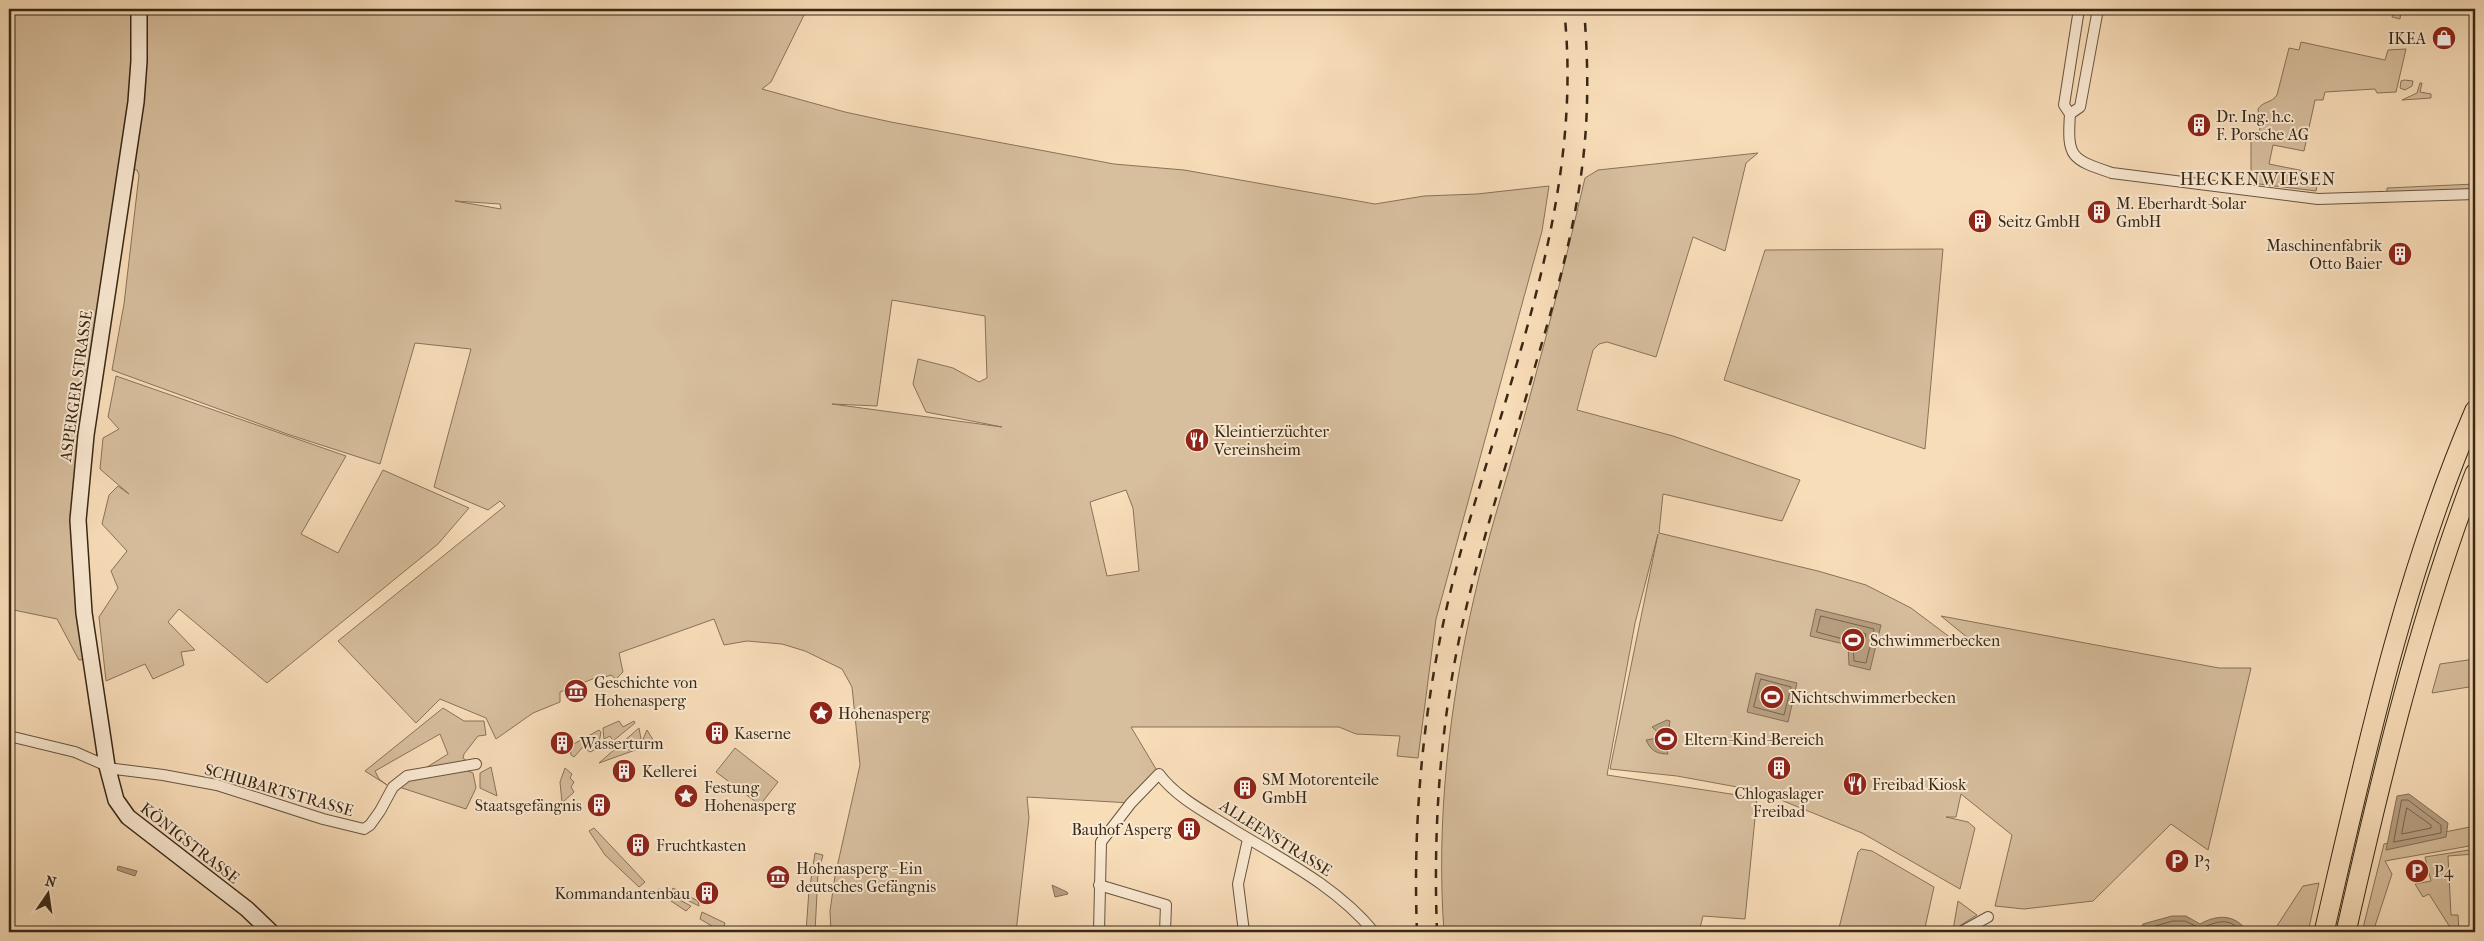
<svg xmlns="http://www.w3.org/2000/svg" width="2484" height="941" viewBox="0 0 2484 941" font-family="'IM FELL French Canon',serif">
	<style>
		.green { fill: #d7be9d; stroke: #887359; fill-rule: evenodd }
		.water { fill: #b79f81; stroke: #846f56 }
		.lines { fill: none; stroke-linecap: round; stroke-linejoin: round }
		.shore { stroke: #78644b; stroke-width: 1 }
		.street-casing { stroke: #68553e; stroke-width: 12 }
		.secondary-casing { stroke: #382815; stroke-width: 18 }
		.highway-casing { stroke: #382815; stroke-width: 21 }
		.street { stroke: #fae9d2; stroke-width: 10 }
		.secondary { stroke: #fae9d2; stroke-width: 15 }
		.highway { stroke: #f8ddb9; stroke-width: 19 }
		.rail { stroke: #382815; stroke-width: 2.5; stroke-dasharray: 9 9; stroke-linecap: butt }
		.labels { text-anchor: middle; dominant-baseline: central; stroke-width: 4; stroke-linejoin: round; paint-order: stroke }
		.poi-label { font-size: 16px; fill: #382815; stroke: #fae9d2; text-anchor: start }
		.street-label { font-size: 16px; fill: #382815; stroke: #fae9d2 }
		.neighbourhood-label { font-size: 18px; letter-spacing: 1px; fill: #382815; stroke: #fae9d2 }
	</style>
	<rect width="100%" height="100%" fill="#f8ddb9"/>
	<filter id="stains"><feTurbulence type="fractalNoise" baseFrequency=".004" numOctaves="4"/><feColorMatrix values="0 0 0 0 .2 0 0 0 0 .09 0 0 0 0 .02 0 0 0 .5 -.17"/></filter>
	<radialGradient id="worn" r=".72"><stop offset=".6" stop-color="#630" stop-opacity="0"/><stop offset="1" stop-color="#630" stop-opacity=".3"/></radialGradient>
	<!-- green -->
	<g class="green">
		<path d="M9,9H807L771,82L762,89L845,112L891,122L1114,164L1184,170L1375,204L1424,196L1477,194L1549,186L1542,231L1436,619L1418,758L1397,756L1400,736L1356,734L1339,727H1131L1159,774L1131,803L1027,797L1029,818L1016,932H831L830,911L835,876L860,765L852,687L842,669L805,651L782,644L747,641L724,645L714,619L619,653L623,672L616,679L611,675L599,679L595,678L560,692V702L533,713L496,739L486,718L440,699L416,723L338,641L505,506L500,501L488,510L434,487L471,349L415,343L380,464L287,434L112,370L124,304L139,175L137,170L126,168L81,419L68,427L86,435L78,501L91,659L79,660L57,619L9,609ZM455,201L500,204L501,209ZM892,300L985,316L987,378L979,382L953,368L918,359L913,384L926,412L1002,427L832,404L877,406ZM1126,490L1133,508L1139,571L1107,576L1090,502Z"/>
		<polygon points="2394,9 2409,9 2408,13 2401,12 2400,19 2392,17"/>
		<path d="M2301,42L2385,60L2388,50L2406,49L2396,92L2377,93L2375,89L2325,92L2323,100H2315L2304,151L2273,145L2269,164L2319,174L2316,191L2251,183V133L2260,131L2258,109C2263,101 2272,103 2277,95L2289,48L2299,50Z"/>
		<polygon points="2404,80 2413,81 2412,86 2405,90 2400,88 2401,81"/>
		<polygon points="2420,83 2422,83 2420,92 2431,94 2431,98 2402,100 2417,93"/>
		<path d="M1758,153L1746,163L1725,251L1693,237L1656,357L1607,342L1599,344L1593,350L1577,410L1673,436L1800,480L1782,521L1663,494L1659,533L1818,571L1866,585L1911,608L1963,647L1968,638L1941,616L2219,668H2251L2208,850L2171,824L2093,901L2024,909L1995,906L2012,835L1961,794L1956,817H1946L1968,822L1975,828L1960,889L1862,833L1759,791L1677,776L1610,769L1658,534L1635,623L1607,775L1757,798L1745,919L1703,916L1699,932H1444C1436,821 1449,706 1474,598C1489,530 1512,463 1530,396C1550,324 1568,251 1585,178L1598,170Z"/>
		<polygon points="2475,184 2475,189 2387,193 2387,188"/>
		<polygon points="1943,249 1925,449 1724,380 1765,250"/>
		<polygon points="116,376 346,456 301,534 338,553 383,470 469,508 438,544 267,683 179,609 168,622 195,650 181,652 184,665 153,679 145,664 106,681 99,617 118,588 111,571 127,551 102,524 109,495 118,486 129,494 100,469 103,438 119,429 108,417"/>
		<polygon points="2475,659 2475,686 2432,693 2440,664"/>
		<polygon points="443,708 464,721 484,721 486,735 478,736 464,754 463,758 467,761 424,769 448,754 440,734 375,771 379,779 387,785 365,771"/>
		<polygon points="619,721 623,727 634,721 635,723 613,741 610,736 604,739 603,728"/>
		<polygon points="639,728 641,739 625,742 628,750 640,746 647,730 655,743 599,763"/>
		<polygon points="599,730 601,732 598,748 590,752 583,747 574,757 571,755 570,746"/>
		<polygon points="735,748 778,782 760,805 716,772"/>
		<polygon points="491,767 497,796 480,788 480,773"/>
		<polygon points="565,768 572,774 570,778 574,782 571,787 574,792 562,803 560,782"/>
		<polygon points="465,770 473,773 476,788 466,809 399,787 407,781"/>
		<polygon points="2475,826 2475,845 2385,861 2392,874 2373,932 2362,932 2384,844"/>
		<polygon points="594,828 645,882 639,887 605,855 589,831"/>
		<polygon points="1861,849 1872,851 1934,887 1924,932 1838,932 1858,852"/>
		<polygon points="2475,849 2475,857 2475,854 2448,856 2451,915 2458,915 2459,932 2453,932 2429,894 2423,897 2415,884 2431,881 2425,857"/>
		<polygon points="815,853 823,855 818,873 817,890 810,886"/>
		<polygon points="2319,883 2308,932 2273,932 2303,886"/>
		<polygon points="673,888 698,901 699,906 671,892"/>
		<polygon points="659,889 691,906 686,911 656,891"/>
		<polygon points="809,890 817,893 815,932 806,932"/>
		<polygon points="1958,901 1977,915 1953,930"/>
		<polygon points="702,912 725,923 722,932 700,919"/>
	</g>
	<!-- water -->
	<g class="water">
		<polygon points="1816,609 1881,625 1870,670 1849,665 1848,645 1810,636"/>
		<polygon points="1756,673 1797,683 1788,722 1747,712"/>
		<path d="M1667,720L1670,721L1669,727L1676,732L1678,741L1673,748L1667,750L1668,754C1657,754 1651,751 1646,740L1663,737L1652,727Z"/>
		<polygon points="2409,794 2448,823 2446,837 2386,850 2397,796"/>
		<polygon points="118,866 137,871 135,876 117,870"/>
		<polygon points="1052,885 1067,892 1068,894 1055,897"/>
		<path d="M2172,916H2186L2200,924C2218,914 2235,914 2248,932H2140L2143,924Z"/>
	</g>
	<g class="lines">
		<!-- shore -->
		<g class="shore">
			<polygon points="1821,616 1874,629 1866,663 1854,661 1853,645 1850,641 1817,632"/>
			<polygon points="1854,630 1866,634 1863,647 1860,647 1857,639 1851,634"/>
			<polygon points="1761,679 1791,687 1784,715 1754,707"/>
			<polygon points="1766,687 1783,691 1779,707 1761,703"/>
			<polygon points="2402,800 2408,800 2441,825 2441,833 2394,842"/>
			<polygon points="2407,808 2431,825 2431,828 2402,834"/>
			<path d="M2146,932L2148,928L2173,921H2185L2200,928C2217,923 2227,915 2242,932"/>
		</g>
		<!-- street casing -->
		<g class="street-casing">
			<g id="street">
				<path d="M2070,114C2067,158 2071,159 2112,173L2318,199L2475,194"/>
				<polyline points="2070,114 2080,107 2098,9"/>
				<polyline points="2070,114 2064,105 2079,9"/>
				<polyline points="9,736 75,752 107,766"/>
				<polyline points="107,768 163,775 217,785 323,819 364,829 370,825 380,811 393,787 407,776 476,764"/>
				<polyline points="1099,885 1166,905 1165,932"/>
				<path d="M1099,932L1101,842L1131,803L1159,774C1176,797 1205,812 1229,827C1281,859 1335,885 1374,932"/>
				<polyline points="1244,932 1238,884 1248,839"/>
				<polyline points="1961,932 1988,917"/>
			</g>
		</g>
		<!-- secondary casing -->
		<g class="secondary-casing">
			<polyline id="secondary" points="139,9 139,61 136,102 86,435 78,520 84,613 107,766 116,800 128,817 247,909 271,932"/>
		</g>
		<!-- highway casing -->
		<g class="highway-casing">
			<g id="highway">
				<path d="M2324,932C2365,756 2403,577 2475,410"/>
				<path d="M2346,932C2381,777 2418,622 2475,473"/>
			</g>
		</g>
		<!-- street -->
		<use href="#street" class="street"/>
		<!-- secondary -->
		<use href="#secondary" class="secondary"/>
		<!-- highway -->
		<use href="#highway" class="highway"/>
		<!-- rail -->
		<g class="rail">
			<path d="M1417,932C1412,806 1426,680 1459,558C1508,378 1585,198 1564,9"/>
			<path d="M1437,932C1433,827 1440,721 1464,617C1484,532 1512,447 1536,363C1556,296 1575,229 1583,160C1589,109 1588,59 1584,9"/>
		</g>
	</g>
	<!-- icons -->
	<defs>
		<g id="shop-disc" transform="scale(1.25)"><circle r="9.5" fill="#8f2418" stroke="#fae9d2"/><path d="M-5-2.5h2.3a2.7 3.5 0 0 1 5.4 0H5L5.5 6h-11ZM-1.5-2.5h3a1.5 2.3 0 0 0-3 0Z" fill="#fff"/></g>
		<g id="building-disc" transform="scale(1.25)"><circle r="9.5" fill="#8f2418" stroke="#fae9d2"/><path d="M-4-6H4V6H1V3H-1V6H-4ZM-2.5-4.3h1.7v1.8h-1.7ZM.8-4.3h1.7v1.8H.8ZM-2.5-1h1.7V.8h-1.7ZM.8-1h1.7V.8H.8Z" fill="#fff"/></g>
		<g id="restaurant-disc" transform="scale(1.25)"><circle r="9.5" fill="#8f2418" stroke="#fae9d2"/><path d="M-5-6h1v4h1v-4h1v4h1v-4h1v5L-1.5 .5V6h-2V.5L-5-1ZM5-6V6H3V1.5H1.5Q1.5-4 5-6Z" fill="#fff"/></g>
		<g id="stadium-disc" transform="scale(1.25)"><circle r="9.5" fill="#8f2418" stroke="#fae9d2"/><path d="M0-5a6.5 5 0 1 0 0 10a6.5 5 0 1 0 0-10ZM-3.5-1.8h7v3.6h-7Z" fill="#fff"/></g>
		<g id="museum-disc" transform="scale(1.25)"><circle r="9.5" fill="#8f2418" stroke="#fae9d2"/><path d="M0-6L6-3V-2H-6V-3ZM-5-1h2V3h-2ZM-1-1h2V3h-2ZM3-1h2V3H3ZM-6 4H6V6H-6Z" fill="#fff"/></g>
		<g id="sight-disc" transform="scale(1.25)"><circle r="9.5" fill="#8f2418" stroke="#fae9d2"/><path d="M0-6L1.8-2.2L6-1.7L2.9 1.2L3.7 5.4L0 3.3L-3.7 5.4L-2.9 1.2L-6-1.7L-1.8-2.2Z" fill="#fff"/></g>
		<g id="parking-disc" transform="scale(1.25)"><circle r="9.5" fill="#8f2418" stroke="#fae9d2"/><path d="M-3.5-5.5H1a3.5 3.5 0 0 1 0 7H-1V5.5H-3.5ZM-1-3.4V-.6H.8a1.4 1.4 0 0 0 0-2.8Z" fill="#fff"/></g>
	</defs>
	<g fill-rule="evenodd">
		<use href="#shop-disc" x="2444" y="38"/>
		<use href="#building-disc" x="2199" y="125"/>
		<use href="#building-disc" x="2099" y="212"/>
		<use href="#building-disc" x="1980" y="221"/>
		<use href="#building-disc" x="2400" y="254"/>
		<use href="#restaurant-disc" x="1197" y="440"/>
		<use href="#stadium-disc" x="1853" y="640"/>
		<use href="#museum-disc" x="576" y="691"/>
		<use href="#stadium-disc" x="1772" y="697"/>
		<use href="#sight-disc" x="821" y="713"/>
		<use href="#building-disc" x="717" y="733"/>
		<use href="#stadium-disc" x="1666" y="739"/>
		<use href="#building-disc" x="562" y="743"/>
		<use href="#building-disc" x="1779" y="768"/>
		<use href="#building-disc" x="624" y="771"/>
		<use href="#restaurant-disc" x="1855" y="784"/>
		<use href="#building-disc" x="1245" y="788"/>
		<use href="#sight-disc" x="686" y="796"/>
		<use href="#building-disc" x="599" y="805"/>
		<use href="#building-disc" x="1189" y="829"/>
		<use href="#building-disc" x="638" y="845"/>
		<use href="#parking-disc" x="2177" y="861"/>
		<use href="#parking-disc" x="2417" y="871"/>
		<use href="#museum-disc" x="778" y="877"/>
		<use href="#building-disc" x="707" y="893"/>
	</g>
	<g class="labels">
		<!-- poi labels -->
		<g class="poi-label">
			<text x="2426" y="38" text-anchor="end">IKEA</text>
			<text x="2216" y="116">Dr. Ing. h.c.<tspan x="2216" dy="18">F. Porsche AG</tspan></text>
			<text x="2116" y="203">M. Eberhardt-Solar<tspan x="2116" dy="18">GmbH</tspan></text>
			<text x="1998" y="221">Seitz GmbH</text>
			<text x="2382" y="245" text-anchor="end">Maschinenfabrik<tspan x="2382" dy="18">Otto Baier</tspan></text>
			<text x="1214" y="431">Kleintierzüchter<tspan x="1214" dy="18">Vereinsheim</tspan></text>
			<text x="1870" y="640">Schwimmerbecken</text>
			<text x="594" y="682">Geschichte von<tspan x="594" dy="18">Hohenasperg</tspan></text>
			<text x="1790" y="697">Nichtschwimmerbecken</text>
			<text x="838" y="713">Hohenasperg</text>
			<text x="734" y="733">Kaserne</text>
			<text x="1684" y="739">Eltern-Kind-Bereich</text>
			<text x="580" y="743">Wasserturm</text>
			<text x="642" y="771">Kellerei</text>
			<text x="1262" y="779">SM Motorenteile<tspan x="1262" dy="18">GmbH</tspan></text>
			<text x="1872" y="784">Freibad Kiosk</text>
			<text x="704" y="787">Festung<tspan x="704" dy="18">Hohenasperg</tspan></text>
			<text x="1779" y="793" text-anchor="middle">Chlogaslager<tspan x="1779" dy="18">Freibad</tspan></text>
			<text x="582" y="805" text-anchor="end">Staatsgefängnis</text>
			<text x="1172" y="829" text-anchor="end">Bauhof Asperg</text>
			<text x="656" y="845">Fruchtkasten</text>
			<text x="2194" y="861">P3</text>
			<text x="796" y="868">Hohenasperg - Ein<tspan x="796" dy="18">deutsches Gefängnis</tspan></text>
			<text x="2434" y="871">P4</text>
			<text x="690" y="893" text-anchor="end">Kommandantenbau</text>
		</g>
		<!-- street labels -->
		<g class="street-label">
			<text transform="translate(76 386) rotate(-82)">ASPERGER STRASSE</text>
			<text transform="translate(279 790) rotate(16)">SCHUBARTSTRASSE</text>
			<text transform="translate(1276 838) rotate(32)">ALLEENSTRASSE</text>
			<text transform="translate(190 843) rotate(38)">KÖNIGSTRASSE</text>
		</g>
		<!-- neighbourhood labels -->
		<g class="neighbourhood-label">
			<text x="2258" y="179">HECKENWIESEN</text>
		</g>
	</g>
	<!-- margin -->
	<rect width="2484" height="941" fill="none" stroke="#f8ddb9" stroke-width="30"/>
	<rect x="10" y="10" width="2464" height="921" fill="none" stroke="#382815" stroke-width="2.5"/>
	<rect x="15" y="15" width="2454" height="911" fill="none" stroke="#382815"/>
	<!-- north arrow -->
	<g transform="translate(48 894) rotate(13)" stroke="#fae9d2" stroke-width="4" paint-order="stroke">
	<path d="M0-4L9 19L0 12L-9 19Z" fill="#382815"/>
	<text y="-8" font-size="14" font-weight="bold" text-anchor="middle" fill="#382815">N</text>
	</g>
	<rect width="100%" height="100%" filter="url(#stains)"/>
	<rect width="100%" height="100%" fill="url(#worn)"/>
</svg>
